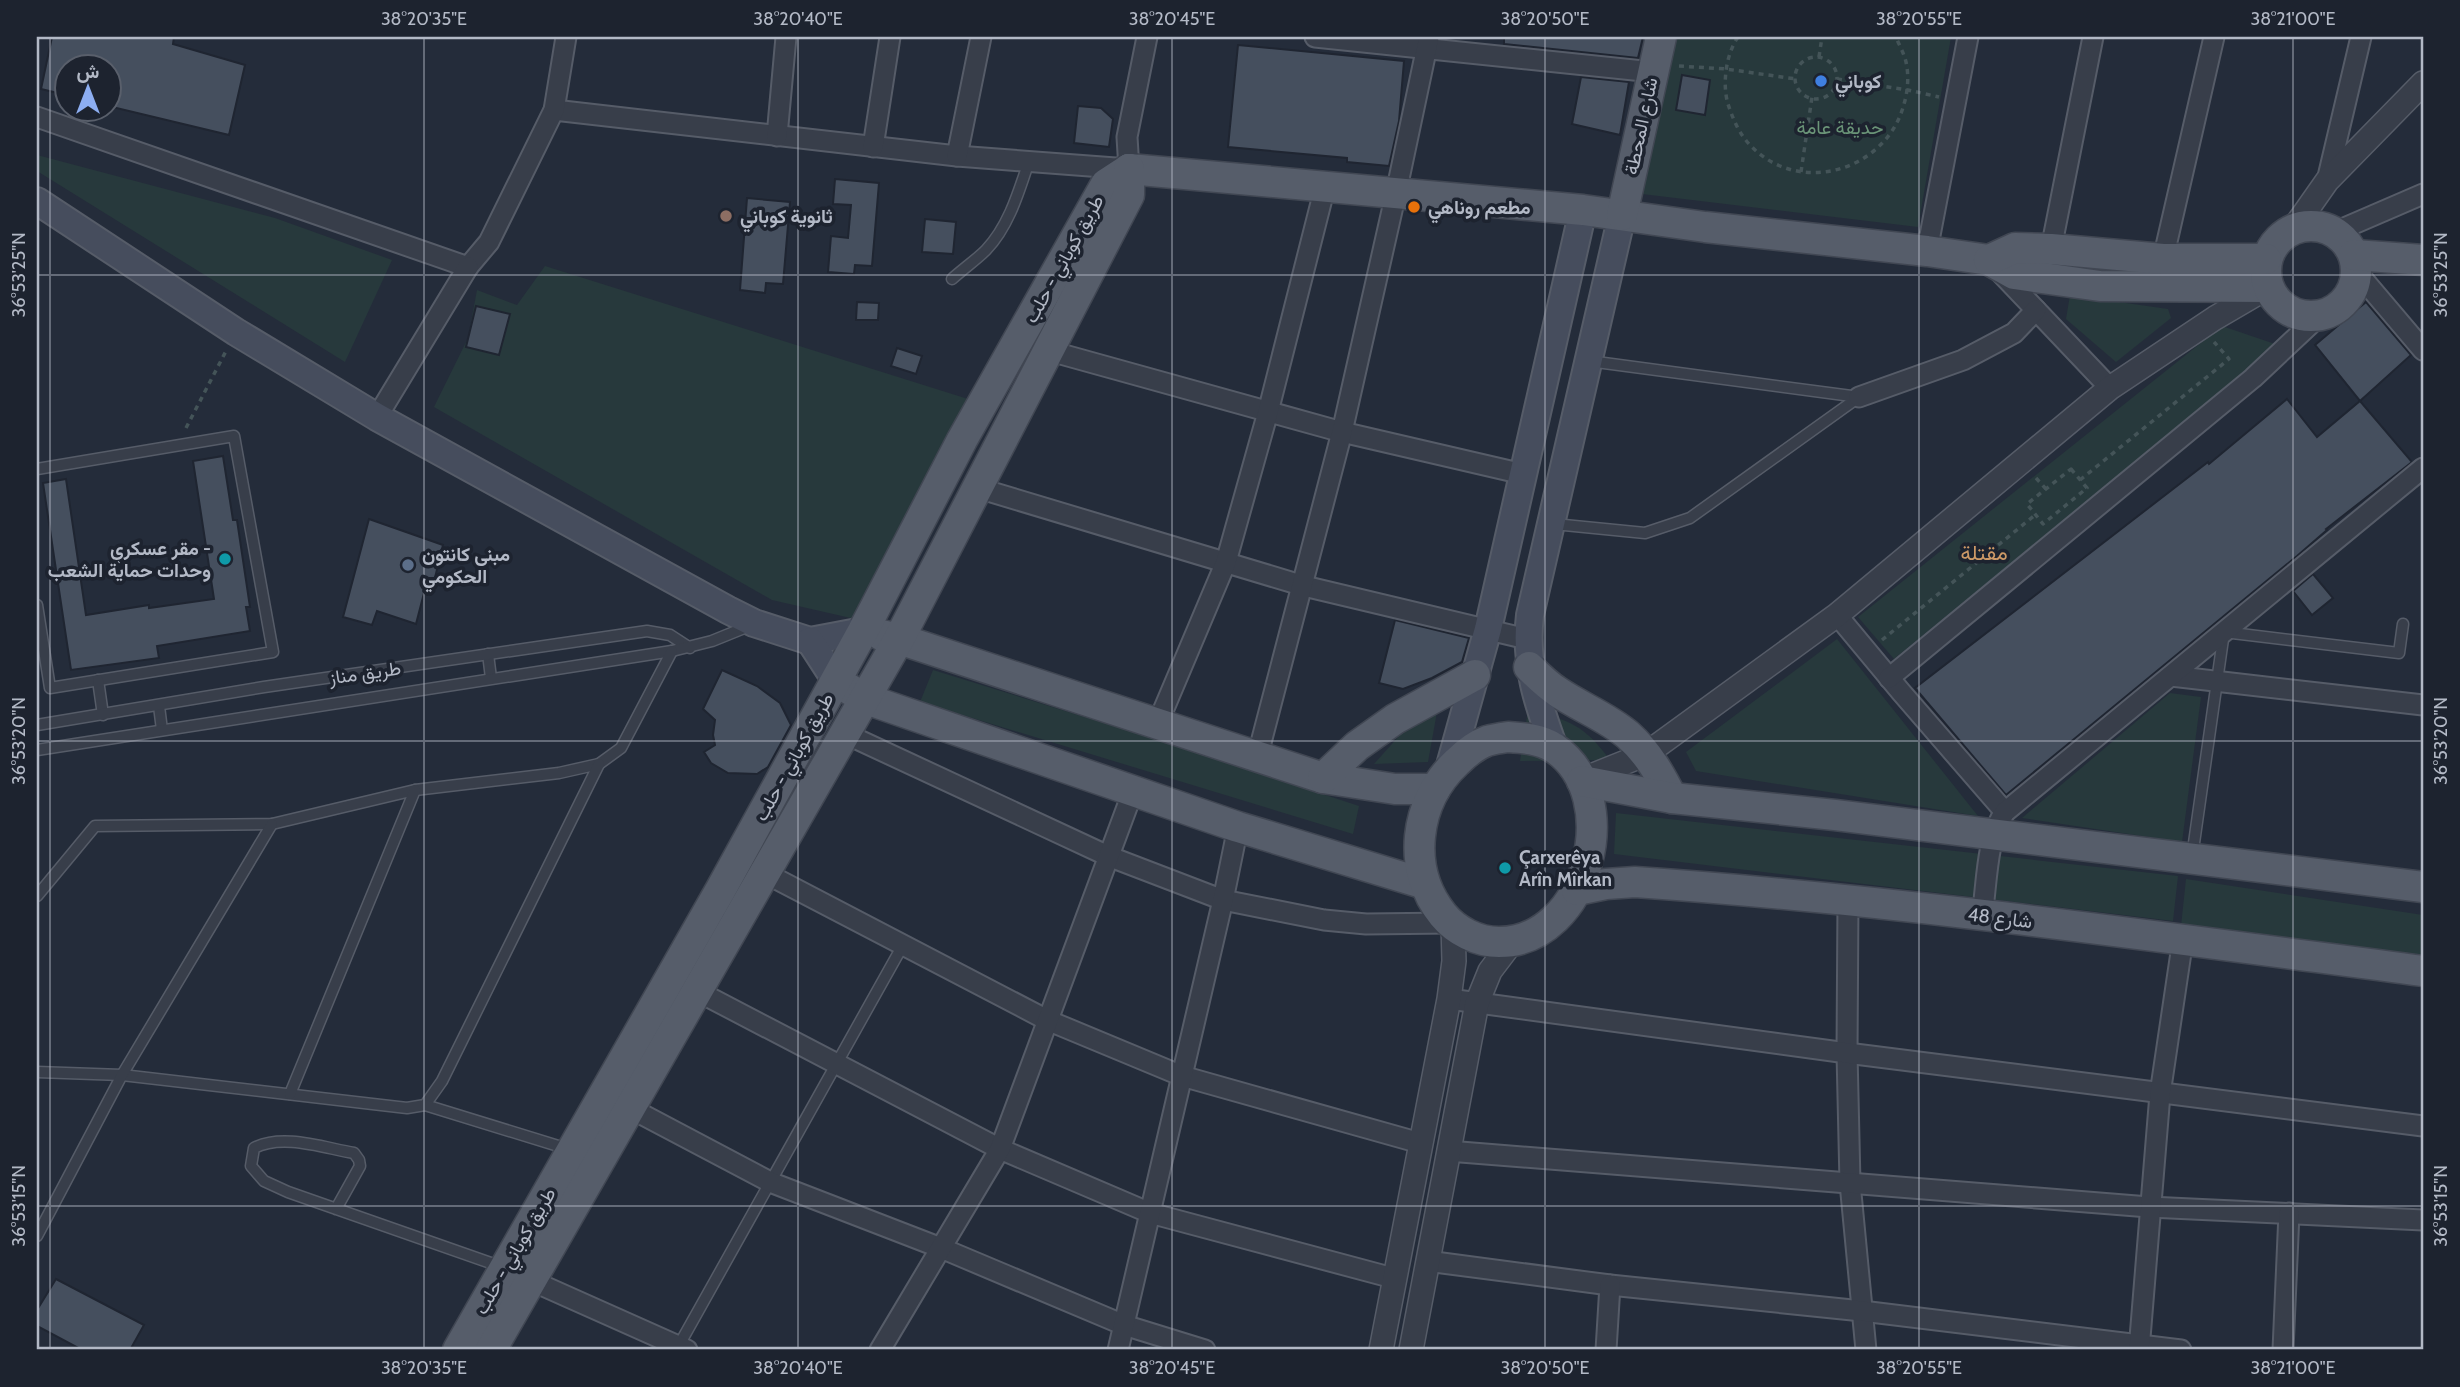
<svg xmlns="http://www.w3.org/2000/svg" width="2460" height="1387" viewBox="0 0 2460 1387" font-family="Cabin,Vazirmatn,sans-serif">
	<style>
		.green { fill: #27393c }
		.building { fill: #454f5e; stroke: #1f2531; stroke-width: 2 }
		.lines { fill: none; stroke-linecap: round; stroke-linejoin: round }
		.service-casing { stroke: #565c68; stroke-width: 13 }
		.minor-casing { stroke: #565c68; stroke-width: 23 }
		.tertiary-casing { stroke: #565c68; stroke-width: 26 }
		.secondary-casing { stroke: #565c68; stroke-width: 30 }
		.primary-casing { stroke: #414753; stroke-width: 33 }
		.path { stroke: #445458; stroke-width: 3.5; stroke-dasharray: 5 5; stroke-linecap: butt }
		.service { stroke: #383e4a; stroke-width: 10 }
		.minor { stroke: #383e4a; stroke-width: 19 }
		.tertiary { stroke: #383e4a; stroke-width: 23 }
		.secondary { stroke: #464d5d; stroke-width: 26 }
		.primary { stroke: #565d6a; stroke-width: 30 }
		.ticks { fill: none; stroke: #b3b9c6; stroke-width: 2; stroke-opacity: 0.45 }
		.shop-dot { fill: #3f7fe0; stroke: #1d232f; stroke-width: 2.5 }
		.food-dot { fill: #e8710a; stroke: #1d232f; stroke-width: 2.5 }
		.education-dot { fill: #8d6e63; stroke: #1d232f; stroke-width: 2.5 }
		.culture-dot { fill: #0f9aa8; stroke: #1d232f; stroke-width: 2.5 }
		.service-dot { fill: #5c6f8a; stroke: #1d232f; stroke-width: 2.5 }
		.labels { text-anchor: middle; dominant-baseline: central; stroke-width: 7; stroke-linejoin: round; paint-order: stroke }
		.poi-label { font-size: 19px; font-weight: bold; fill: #b3b9c6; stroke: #1d232f; text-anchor: start }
		.street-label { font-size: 19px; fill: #b3b9c6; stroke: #1d232f }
		.park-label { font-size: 19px; fill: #6b9578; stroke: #1d232f }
		.neighbourhood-label { font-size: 21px; fill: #cd9967; stroke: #1d232f }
		.neatline { fill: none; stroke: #b3b9c6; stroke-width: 2.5 }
		.ticks-label { font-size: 18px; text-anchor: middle; fill: #b3b9c6 }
	</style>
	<rect width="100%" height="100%" fill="#242c3a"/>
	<!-- green -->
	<g class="green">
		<polygon points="1676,37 1951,37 1918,227 1642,194"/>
		<polygon points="37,155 275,218 392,260 345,362 37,171"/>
		<polygon points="545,266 968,399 855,619 772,600 434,407 468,338 477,290 517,305"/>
		<polygon points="2070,295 2168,309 2171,318 2116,362 2066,319"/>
		<polygon points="2222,326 2278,345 1894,659 1858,617"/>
		<polygon points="1837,639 1978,816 1696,771 1686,752"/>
		<polygon points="933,670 1159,740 1359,806 1353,834 920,702"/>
		<polygon points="2170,693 2201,697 2182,842 2022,818"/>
		<path d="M1528,710C1570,720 1584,725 1610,760L1520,761Z"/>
		<polygon points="1437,712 1428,762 1374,764 1400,735"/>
		<polygon points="1616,813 2178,876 2173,921 1614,854"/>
		<polygon points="2186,879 2423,915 2423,957 2181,926"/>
	</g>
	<!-- building -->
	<g class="building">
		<polygon points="52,37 174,37 173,44 245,65 229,135 108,106 108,66 66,66 66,95 41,89"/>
		<polygon points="1504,37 1643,37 1638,58 1504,44"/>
		<polygon points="1238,45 1404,61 1399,121 1389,166 1347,162 1347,158 1228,147"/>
		<polygon points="1682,75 1710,80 1705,115 1676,110"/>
		<polygon points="1581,77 1629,82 1620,135 1572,124"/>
		<polygon points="1078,106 1101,108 1113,119 1109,147 1074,143"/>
		<polygon points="835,179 879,183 872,266 855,265 854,274 828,272 831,236 848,238 851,205 833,204"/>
		<polygon points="747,198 790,202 783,284 766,283 765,293 740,290"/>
		<polygon points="925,219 956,222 953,254 922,252"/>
		<polygon points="857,302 879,303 878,320 856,320"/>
		<polygon points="2366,302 2411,355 2360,401 2315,345"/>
		<polygon points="476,306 510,314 499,355 466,347"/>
		<polygon points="897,348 922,356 916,374 891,366"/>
		<polygon points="2287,399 2317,437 2360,401 2412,462 2326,529 2327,530 2297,556 2006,795 1915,688 2208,462 2209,464"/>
		<polygon points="223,456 233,520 237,520 250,607 246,607 250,631 157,646 159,658 71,670 43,483 66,479 86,615 149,605 149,608 214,599 193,461"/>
		<polygon points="369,519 443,545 431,594 424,593 416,624 377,611 372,625 343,617"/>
		<polygon points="2313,574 2333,598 2312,615 2293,591"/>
		<polygon points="1395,620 1469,638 1462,662 1432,678 1403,689 1379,683"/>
		<polygon points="722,670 757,686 780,703 791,725 768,767 757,774 728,773 711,763 704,752 715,745 713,735 715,720 703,709"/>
		<polygon points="56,1279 144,1325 130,1350 82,1350 37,1326 37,1310"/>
	</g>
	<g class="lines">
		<!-- service casing -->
		<g class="service-casing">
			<g id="service">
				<path d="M952,279C963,269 976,260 986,250C1009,226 1019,191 1029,161"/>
				<polyline points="37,469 234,436 273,652 50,688 37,605"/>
				<polyline points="1554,524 1645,533 1690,518 1859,397 1589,361"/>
				<polyline points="488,654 491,678"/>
				<polyline points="98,680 103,715"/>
				<polyline points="159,706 162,730"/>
				<polyline points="37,725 264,687 647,631 670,635 690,648"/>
				<polyline points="37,750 672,651 712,641 749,626"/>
				<polyline points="2192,857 2224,632 2399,653 2403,624"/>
				<polyline points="37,896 95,826 272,824 415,790 559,773 599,764 621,748 672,651"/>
				<polyline points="37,1072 122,1075 407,1108 425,1105 442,1081 599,764"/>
				<polyline points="290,1094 415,790"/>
				<polyline points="425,1105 568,1149"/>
				<path d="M336,1209L360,1166L359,1160L354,1153C324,1148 283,1133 254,1148L251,1166L264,1181L288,1192L502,1267"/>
				<polyline points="37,1236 122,1075 272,824"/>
				<polyline points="678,1347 903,945"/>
			</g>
		</g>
		<!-- minor casing -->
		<g class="minor-casing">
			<g id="minor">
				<polyline points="1315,37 1653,72"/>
				<polyline points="554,110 957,156 1129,169 1127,137 1147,37"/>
				<polyline points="37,117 468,267 489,242 554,110 566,37"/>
				<polyline points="777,136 786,37"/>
				<polyline points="873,147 890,37"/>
				<polyline points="957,156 981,37"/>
				<polyline points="2327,181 2361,37"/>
				<polyline points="2335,232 2423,194"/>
				<polyline points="2051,249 2093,37"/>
				<polyline points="1927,251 1968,37"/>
				<polyline points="2163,259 2214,37"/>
				<polyline points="1999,271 2110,388"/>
				<polyline points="2356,271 2423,350"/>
				<polyline points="1050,351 1342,432 1523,474"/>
				<polyline points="1859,397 1963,360 2014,333 2036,310"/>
				<polyline points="377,417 468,267"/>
				<polyline points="978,488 1304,586 1527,639"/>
				<polyline points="1837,615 1901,692 2005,812"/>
				<polyline points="2171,676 2423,705"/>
				<polyline points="1889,678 2253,378 2319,316"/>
				<polyline points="1157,725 1226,562 1268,412 1325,187"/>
				<polyline points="846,734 1108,856 1223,900 1324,920 1366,924 1450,923"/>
				<polyline points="1257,758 1342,432 1396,193 1429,37"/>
				<polyline points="765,873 1047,1020 1182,1076 1420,1143"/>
				<polyline points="1848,901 1847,1053 1850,1183 1866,1350"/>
				<path d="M1982,916C1987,885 1986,837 2005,812L2423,468"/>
				<polyline points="697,991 1000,1149 1150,1213 1393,1278"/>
				<polyline points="1449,999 1847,1053 2423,1126"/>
				<polyline points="630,1108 770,1182 941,1248 1124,1325 1205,1350"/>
				<polyline points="1448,1151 2149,1207 2423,1220"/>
				<polyline points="1427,1261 1610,1285 1862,1311 2181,1350"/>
				<polyline points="530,1280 687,1350"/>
				<polyline points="880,1350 1000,1149 1133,791"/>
				<polyline points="1118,1350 1223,900 1238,827"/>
				<polyline points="1606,1350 1610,1285"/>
				<polyline points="2139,1350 2160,1094 2183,939"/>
				<polyline points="2283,1350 2289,1213"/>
			</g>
		</g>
		<!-- tertiary casing -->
		<g class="tertiary-casing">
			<g id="tertiary">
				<polyline points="2294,228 2327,181 2423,83"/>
				<polyline points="1581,780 1646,754 1837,615 2110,388 2215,318 2268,287"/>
				<polyline points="1381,1350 1449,999 1454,961 1453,925"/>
				<polyline points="1411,1350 1477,1003 1490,971 1512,942"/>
			</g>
		</g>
		<!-- secondary casing -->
		<g class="secondary-casing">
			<g id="secondary">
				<polyline points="37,201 236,332 377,417 728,610 754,623 810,641 863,631"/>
				<polyline points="810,641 836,681"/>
				<path d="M1554,748C1538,704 1524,663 1530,615L1622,215"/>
				<polyline points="1449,769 1488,629 1583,210"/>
			</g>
		</g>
		<!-- primary casing -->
		<g class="primary-casing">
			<g id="primary">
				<polyline points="1129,169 1583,210 1705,227 1927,251 1989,260 2014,274 2100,286 2268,287"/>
				<polyline points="1622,215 1661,37"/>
				<circle cx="2311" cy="271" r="45"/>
				<polyline points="2354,255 2423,260"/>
				<polyline points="1989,260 2015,248 2051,249 2163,259 2266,259"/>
				<polyline points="881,635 899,639 1323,778 1395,789 1435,789"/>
				<path d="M1529,667C1538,676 1547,685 1558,692C1580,707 1607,717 1628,735C1648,753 1660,774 1672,798"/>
				<polyline points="849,689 866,699 1238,827 1425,884"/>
				<path d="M1508,737C1524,738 1540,739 1554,748C1626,796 1588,942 1499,942C1478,942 1456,931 1443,915C1406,869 1414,802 1457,762C1465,754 1476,745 1487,741C1494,739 1501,738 1508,737Z"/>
				<polyline points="1323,778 1357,746 1395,719 1475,675"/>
				<polyline points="1582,781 1672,798 1835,815 2423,887"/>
				<path d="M1577,890L1606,884L1635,882C1899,900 2161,937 2423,971"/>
				<polyline points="458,1350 721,889 863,631 962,440 1106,184 1129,169"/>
				<polyline points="491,1350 899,639 1129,195 1129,169"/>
			</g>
		</g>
		<!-- path -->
		<g class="path">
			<path d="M1738,37C1726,54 1722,84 1728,104C1733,119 1739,134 1751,146C1800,197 1887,170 1904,104C1908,91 1909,75 1906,62C1904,53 1899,45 1896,37"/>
			<circle cx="1816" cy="78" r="21"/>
			<polyline points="1819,57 1822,37"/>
			<polyline points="1679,66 1726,69 1796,79"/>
			<polyline points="1837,79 1908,90 1939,97"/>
			<polyline points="1801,172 1812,97"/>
			<polyline points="186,428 226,351"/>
			<polygon points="2071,469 2087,488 2043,524 2027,504"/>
			<polyline points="2036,478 2046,489"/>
			<polyline points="2080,480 2229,359 2214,342"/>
			<polyline points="1882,640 2035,515"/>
		</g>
		<!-- service -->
		<use href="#service" class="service"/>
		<!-- minor -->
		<use href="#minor" class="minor"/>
		<!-- tertiary -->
		<use href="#tertiary" class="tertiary"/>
		<!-- secondary -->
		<use href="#secondary" class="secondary"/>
		<!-- primary -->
		<use href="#primary" class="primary"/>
	</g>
	<!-- ticks -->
	<path class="ticks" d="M50,37V1350M424,37V1350M798,37V1350M1172,37V1350M1545,37V1350M1919,37V1350M2293,37V1350M37,275H2423M37,741H2423M37,1206H2423"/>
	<!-- markers -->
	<circle class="shop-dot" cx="1821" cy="81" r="7"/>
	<circle class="food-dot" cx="1414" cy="207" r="7"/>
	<circle class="education-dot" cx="726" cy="216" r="7"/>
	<g class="culture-dot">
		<circle cx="225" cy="559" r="7"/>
		<circle cx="1505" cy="868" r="7"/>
	</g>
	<circle class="service-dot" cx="408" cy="565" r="7"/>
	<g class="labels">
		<!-- poi labels -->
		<g class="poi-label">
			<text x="1835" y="81">كوباني</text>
			<text x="1428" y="207">مطعم روناهي</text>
			<text x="740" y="216">ثانوية كوباني</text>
			<text x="211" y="548" text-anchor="end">مقر عسكري -<tspan x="211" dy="22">وحدات حماية الشعب</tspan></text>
			<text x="422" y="554">مبنى كانتون<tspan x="422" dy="22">الحكومي</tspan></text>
			<text x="1519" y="857">Çarxerêya<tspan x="1519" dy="22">Arîn Mîrkan</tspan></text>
		</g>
		<!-- street labels -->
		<g class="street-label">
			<text transform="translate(1641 126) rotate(-78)">شارع المحطة</text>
			<text transform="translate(1064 259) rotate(-61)">طريق كوباني - حلب</text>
			<text transform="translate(365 673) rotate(-8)">طريق مناز</text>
			<text transform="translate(794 757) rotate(-61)">طريق كوباني - حلب</text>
			<text transform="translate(2000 918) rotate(7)">48 شارع</text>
			<text transform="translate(515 1251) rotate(-60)">طريق كوباني - حلب</text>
		</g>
		<!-- park labels -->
		<g class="park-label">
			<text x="1840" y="127">حديقة عامة</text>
		</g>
		<!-- neighbourhood labels -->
		<g class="neighbourhood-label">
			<text x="1984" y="552">مقتلة</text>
		</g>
	</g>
	<!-- border -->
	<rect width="2460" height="1387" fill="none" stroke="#1d232f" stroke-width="77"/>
	<!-- north arrow -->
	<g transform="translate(88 88)"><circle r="33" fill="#1d232f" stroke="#595f6b" stroke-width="2"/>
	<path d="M0-5L12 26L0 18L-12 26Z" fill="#8daef1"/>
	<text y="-10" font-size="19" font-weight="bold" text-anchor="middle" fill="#b3b9c6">ش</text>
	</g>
	<rect x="38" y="38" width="2384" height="1310" class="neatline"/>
	<g class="ticks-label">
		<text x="424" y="25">38°20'35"E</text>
		<text x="798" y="25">38°20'40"E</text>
		<text x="1172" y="25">38°20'45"E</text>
		<text x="1545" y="25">38°20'50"E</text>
		<text x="1919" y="25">38°20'55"E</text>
		<text x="2293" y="25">38°21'00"E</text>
		<text transform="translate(19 275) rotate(-90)" y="6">36°53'25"N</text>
		<text transform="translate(2441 275) rotate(-90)" y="6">36°53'25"N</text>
		<text transform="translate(19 741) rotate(-90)" y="6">36°53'20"N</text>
		<text transform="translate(2441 741) rotate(-90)" y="6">36°53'20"N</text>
		<text transform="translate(19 1206) rotate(-90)" y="6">36°53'15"N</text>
		<text transform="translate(2441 1206) rotate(-90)" y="6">36°53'15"N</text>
		<text x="424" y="1374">38°20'35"E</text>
		<text x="798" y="1374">38°20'40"E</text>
		<text x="1172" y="1374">38°20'45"E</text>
		<text x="1545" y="1374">38°20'50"E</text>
		<text x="1919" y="1374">38°20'55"E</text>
		<text x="2293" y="1374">38°21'00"E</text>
	</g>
</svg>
